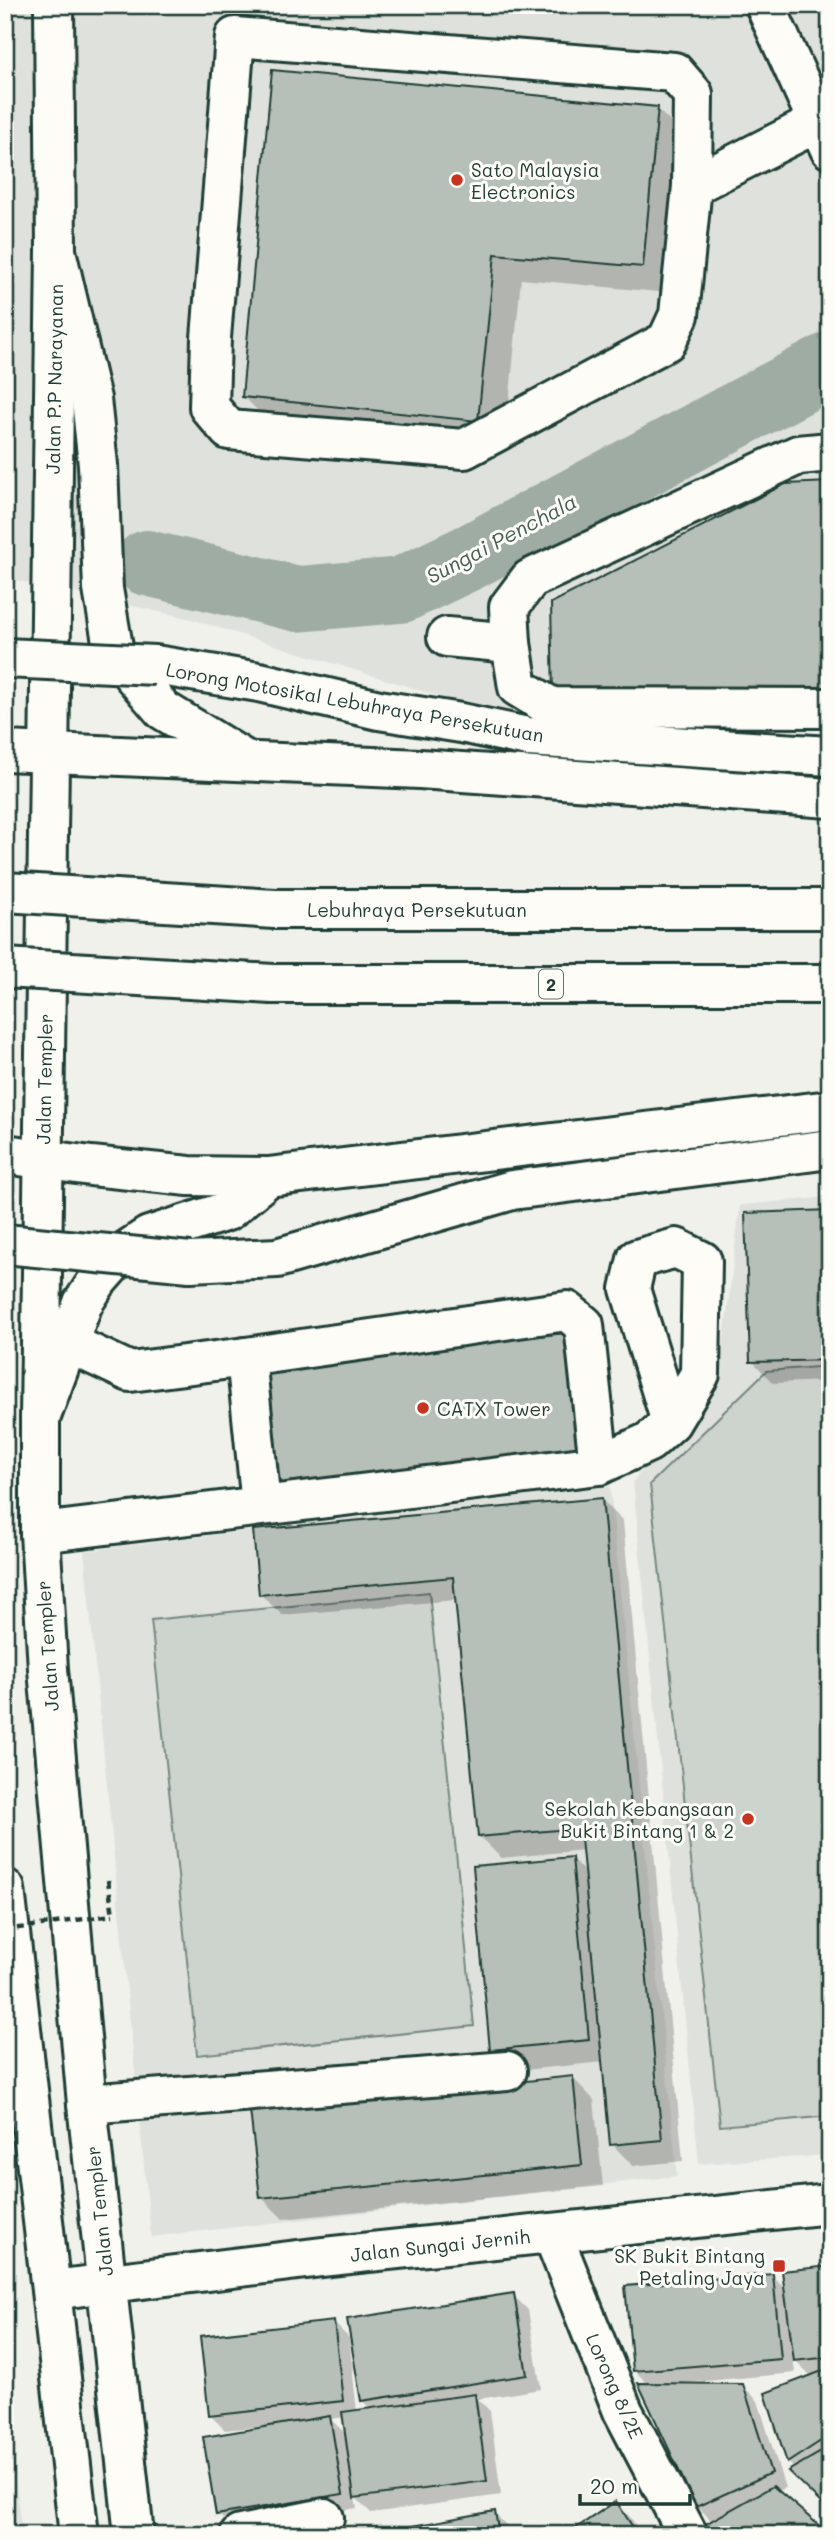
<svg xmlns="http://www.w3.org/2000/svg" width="835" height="2540" viewBox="0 0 835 2540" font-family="Mali,sans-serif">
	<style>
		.built { fill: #dfe2dc }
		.green { fill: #cdd3cd; stroke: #768880; stroke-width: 2 }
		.shadow { fill: #0003; fill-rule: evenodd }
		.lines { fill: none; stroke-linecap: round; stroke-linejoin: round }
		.river { stroke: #9faca4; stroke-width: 66 }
		.building { fill: #b6bfb8; stroke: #1f3d34; stroke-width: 2 }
		.minor-casing { stroke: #1f3d34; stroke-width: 44 }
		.major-casing { stroke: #1f3d34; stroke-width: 44 }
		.highway-casing { stroke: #1f3d34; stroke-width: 44 }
		.path { stroke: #1f3d34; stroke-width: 4.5; stroke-dasharray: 7 5; stroke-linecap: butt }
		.minor { stroke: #fdfcf7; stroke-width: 38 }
		.major { stroke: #fdfcf7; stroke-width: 38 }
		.highway { stroke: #fdfcf7; stroke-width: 38 }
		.minor-bridge-casing { stroke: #1f3d34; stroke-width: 44; stroke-linecap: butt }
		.highway-bridge-casing { stroke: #1f3d34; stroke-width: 44; stroke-linecap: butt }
		.path-bridge { stroke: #1f3d34; stroke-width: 4.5; stroke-dasharray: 7 5; stroke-linecap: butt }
		.minor-bridge { stroke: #fdfcf7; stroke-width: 38 }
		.highway-bridge { stroke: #fdfcf7; stroke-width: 38 }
		.poi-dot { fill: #c8321e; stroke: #fdfcf7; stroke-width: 2.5 }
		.labels { text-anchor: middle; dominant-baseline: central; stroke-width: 6; stroke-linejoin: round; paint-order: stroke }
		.shield { fill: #fdfcf7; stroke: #62766e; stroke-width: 2 }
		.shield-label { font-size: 18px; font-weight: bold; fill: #1f3d34 }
		.poi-label { font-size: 19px; fill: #1f3d34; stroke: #fdfcf7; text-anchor: start }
		.street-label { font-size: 19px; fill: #1f3d34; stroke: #fdfcf7 }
		.water-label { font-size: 21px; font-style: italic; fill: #455e56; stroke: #fdfcf7 }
	</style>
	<rect width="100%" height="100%" fill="#f0f1eb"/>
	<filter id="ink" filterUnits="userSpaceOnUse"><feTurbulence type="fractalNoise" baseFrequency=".0143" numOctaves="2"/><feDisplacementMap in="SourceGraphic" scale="14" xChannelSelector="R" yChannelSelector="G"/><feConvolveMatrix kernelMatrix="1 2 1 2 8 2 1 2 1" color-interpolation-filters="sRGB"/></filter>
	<g filter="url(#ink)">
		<!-- built -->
		<g class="built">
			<polygon points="5,5 830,5 830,728 480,709 187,618 5,578"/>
			<polygon points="830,1197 830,2155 699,2164 633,1482 721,1363 740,1205"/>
			<polygon points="610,1486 677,2176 151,2237 84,1551"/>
			<polygon points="5,2384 22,2535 5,2535"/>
		</g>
		<!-- green -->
		<g class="green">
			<polygon points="830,1366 830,2116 720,2126 650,1484 766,1371"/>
			<polygon points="429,1592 474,2026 197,2055 151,1620"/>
		</g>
		<!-- shadow -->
		<g class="shadow">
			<polygon points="657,109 684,135 669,293 521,279 505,447 270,423 244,397"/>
			<polygon points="830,1212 830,1381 773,1383 752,1361"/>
			<polygon points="602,1500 623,1521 683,2161 633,2166 612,2144 604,2062 514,2071 492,2049 572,1859 586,1873 584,1850 501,1858 479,1836 457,1600 282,1615 260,1594"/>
			<polygon points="573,2078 594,2100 603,2186 283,2219 261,2197"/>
			<polygon points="830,2267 830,2510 789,2463 767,2394 812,2377 793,2358 795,2373 684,2383 684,2385 743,2386 758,2401 785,2488 713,2522 697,2506 649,2385 634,2370 772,2276 787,2290"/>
			<path d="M513,2295L528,2310L541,2389L478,2399L490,2411L501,2495L371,2513L355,2497L357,2508L233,2529L218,2514L264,2429V2426L225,2430L210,2415L334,2323L349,2338L357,2412L372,2410L362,2400ZM345,2417L347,2435L330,2419Z"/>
			<polygon points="616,2503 631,2518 642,2535 569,2535"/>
			<polygon points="494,2513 509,2528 510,2535 382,2535"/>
		</g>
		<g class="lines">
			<!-- river -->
			<polyline class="river" points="147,563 298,599 401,590 470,557 830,365"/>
		</g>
		<!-- building -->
		<g class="building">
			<polygon points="272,70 658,107 643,267 495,254 478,421 242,397"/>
			<polygon points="830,482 830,692 553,694 551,603 785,484"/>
			<polygon points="830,1210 830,1360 750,1362 745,1213"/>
			<polygon points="565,1333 580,1448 278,1485 266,1367"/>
			<polygon points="602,1498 662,2140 610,2145 580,1828 478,1837 453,1577 259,1595 253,1530"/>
			<polygon points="572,1857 589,2040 490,2050 473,1866"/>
			<polygon points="573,2076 582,2165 260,2198 250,2110"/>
			<polygon points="830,2266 830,2357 794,2361 782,2271"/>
			<polygon points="773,2274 781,2359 633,2371 625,2286"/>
			<polygon points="514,2293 527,2375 361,2401 347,2319"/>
			<polygon points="334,2321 343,2401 209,2416 200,2336"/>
			<polygon points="830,2368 830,2435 787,2463 765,2393"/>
			<polygon points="638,2383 743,2384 771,2473 696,2507"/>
			<polygon points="475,2394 487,2481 354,2498 342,2412"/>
			<polygon points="330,2416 343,2494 216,2515 203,2437"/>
			<polygon points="830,2447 830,2512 788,2471"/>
			<polygon points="773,2486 830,2535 711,2535 702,2526"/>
			<polygon points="616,2501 638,2535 566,2535"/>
			<polygon points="495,2511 499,2535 380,2535 380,2532"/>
		</g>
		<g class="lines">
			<!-- minor casing -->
			<g class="minor-casing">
				<g id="minor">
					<polyline points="765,5 830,149"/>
					<polygon points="235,37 674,72 693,94 692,186 679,315 667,341 464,449 229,430 209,407 211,338"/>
					<polyline points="692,186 830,116"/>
					<polyline points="830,452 798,455 530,579 509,607 511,643 518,687 551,707 830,708"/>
					<polyline points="447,637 511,643"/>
					<polyline points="155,665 259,682 379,710 461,723 528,737 830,756"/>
					<polyline points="190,1262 277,1258 512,1190 830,1149"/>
					<polyline points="68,1343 130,1372 246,1357"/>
					<polyline points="599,1465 649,1442 671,1422 700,1374 702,1261 676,1248 637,1259 630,1289 671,1422"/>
					<polyline points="40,1533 599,1465 584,1325 567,1311 246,1357 261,1505"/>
					<polyline points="87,2104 507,2071"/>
					<polyline points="552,2233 623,2411 688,2535"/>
					<polyline points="52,2290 322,2257 830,2204"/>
					<polyline points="240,2535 324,2518"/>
				</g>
			</g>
			<!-- major casing -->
			<g class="major-casing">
				<g id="major">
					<polyline points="54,5 56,251 40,1419 40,1533 48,1669 87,2104 134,2535"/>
					<polyline points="5,1889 79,2535"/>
				</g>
			</g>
			<!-- highway casing -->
			<g class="highway-casing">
				<g id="highway">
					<polyline points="56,251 91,399 98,465 103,589 114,653 163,710 245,760"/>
					<polyline points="5,751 420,769 830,798"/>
					<polyline points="275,909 830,909"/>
					<polyline points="273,984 830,984"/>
					<polyline points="5,1154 91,1166 189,1176 268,1177 830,1110"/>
					<polyline points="40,1419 83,1303 98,1280 120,1255 149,1236 227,1211 268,1177"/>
				</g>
			</g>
			<!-- path -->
			<polyline class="path" points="108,1880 113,1915"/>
			<!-- minor -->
			<use href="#minor" class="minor"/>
			<!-- major -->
			<use href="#major" class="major"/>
			<!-- highway -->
			<use href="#highway" class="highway"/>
			<!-- minor-bridge casing -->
			<g class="minor-bridge-casing">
				<g id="minor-bridge">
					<polyline points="5,658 155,665"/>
					<polyline points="5,1244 190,1262"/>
				</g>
			</g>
			<!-- highway-bridge casing -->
			<g class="highway-bridge-casing">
				<g id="highway-bridge">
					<polyline points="5,892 275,909"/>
					<polyline points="5,968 273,984"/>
				</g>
			</g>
			<!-- path-bridge -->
			<polyline class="path-bridge" points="5,1930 113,1915"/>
			<!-- minor-bridge -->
			<use href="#minor-bridge" class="minor-bridge"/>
			<!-- highway-bridge -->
			<use href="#highway-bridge" class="highway-bridge"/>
		</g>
	</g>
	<!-- markers -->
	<g class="poi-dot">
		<circle cx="457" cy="180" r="7"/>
		<circle cx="423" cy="1408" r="7"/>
		<circle cx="748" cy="1819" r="7"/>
		<rect x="772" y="2259" width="14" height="14" rx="3.5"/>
	</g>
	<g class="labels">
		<!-- shield labels -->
		<rect class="shield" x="539" y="969.5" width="24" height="29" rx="5"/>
		<g class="shield-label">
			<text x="551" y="984">2</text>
		</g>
		<!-- poi labels -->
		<g class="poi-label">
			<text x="471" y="169">Sato Malaysia<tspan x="471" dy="22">Electronics</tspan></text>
			<text x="437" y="1408">CATX Tower</text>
			<text x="734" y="1808" text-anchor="end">Sekolah Kebangsaan<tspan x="734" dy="22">Bukit Bintang 1 &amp; 2</tspan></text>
			<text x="765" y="2255" text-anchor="end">SK Bukit Bintang<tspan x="765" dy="22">Petaling Jaya</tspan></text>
		</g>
		<!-- street labels -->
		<g class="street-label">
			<text transform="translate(54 379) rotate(-89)">Jalan P.P Narayanan</text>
			<text transform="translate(355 702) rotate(10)">Lorong Motosikal Lebuhraya Persekutuan</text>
			<text x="417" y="909">Lebuhraya Persekutuan</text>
			<text transform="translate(44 1079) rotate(-89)">Jalan Templer</text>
			<text transform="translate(47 1646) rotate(-94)">Jalan Templer</text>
			<text transform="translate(99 2211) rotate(-96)">Jalan Templer</text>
			<text transform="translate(440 2245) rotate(-6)">Jalan Sungai Jernih</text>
			<text transform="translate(615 2386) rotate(66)">Lorong 8/2E</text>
		</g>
		<!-- water labels -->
		<g class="water-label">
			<text transform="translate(501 538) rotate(-28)">Sungai Penchala</text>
		</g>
	</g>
	<!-- margin -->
	<rect width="835" height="2540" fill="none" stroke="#fdfcf7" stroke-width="28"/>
	<rect x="14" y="14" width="807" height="2512" fill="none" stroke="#1f3d34" stroke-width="2.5" filter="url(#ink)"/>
	<!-- scale -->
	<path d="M580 2494v10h110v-10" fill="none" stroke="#1f3d34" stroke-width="3.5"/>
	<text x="590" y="2494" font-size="21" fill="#1f3d34" stroke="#fdfcf7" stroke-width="5" paint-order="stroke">20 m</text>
</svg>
